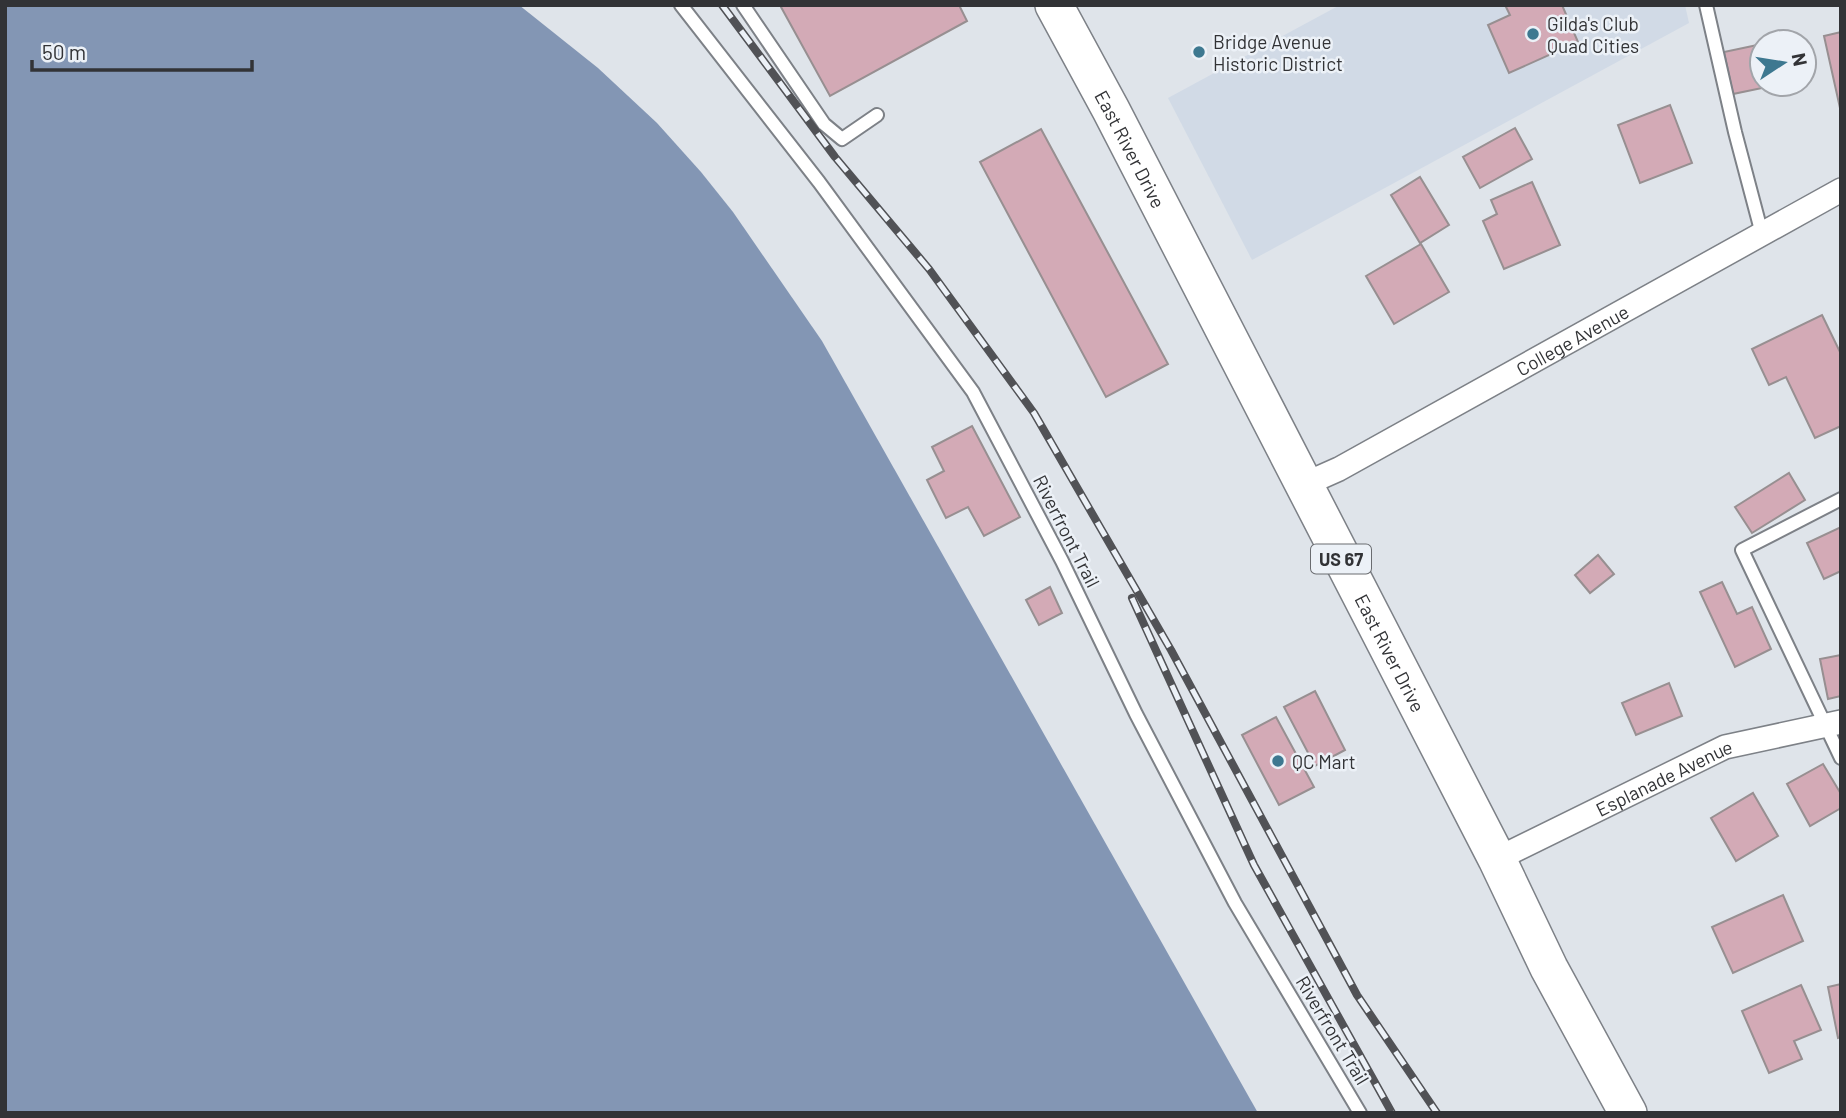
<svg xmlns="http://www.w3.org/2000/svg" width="1846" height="1118" viewBox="0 0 1846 1118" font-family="Barlow,sans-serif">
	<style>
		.built { fill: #d1dae6 }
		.water { fill: #8396b4 }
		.building { fill: #d3aab6; stroke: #978f91; stroke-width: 2 }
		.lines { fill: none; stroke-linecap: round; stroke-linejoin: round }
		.lane-casing { stroke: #7d8187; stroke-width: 16 }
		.street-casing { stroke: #7d8187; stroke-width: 26 }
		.primary-casing { stroke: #7d8187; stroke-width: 40 }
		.lane { stroke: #fff; stroke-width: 12 }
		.street { stroke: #fff; stroke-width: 23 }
		.primary { stroke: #fff; stroke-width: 37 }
		.rail-casing { stroke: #515256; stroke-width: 8 }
		.rail { stroke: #ecf1f7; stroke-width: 5; stroke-dasharray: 16; stroke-linecap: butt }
		.poi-dot { fill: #3d7890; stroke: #ecf1f7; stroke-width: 2.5 }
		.labels { text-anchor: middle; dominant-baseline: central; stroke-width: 5; stroke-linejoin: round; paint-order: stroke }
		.shield { fill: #ecf1f7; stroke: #6a6c70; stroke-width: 2 }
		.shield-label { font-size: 18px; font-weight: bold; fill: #323336 }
		.poi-label { font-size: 19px; fill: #323336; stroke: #ecf1f7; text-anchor: start }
		.street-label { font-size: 19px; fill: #323336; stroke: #ecf1f7 }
	</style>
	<rect width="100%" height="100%" fill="#dfe4ea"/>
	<!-- built -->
	<polygon class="built" points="1340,5 1685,5 1689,23 1252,260 1168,98"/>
	<!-- water -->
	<polygon class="water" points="5,5 519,5 598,68 657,123 701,172 733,212 822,341 1258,1113 5,1113"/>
	<!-- building -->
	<g class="building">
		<polygon points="784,5 959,5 967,21 830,96 781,7"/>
		<polygon points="1505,5 1562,5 1578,42 1509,73 1488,25 1510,15"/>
		<polygon points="1841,32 1841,108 1840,108 1824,36"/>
		<polygon points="1762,44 1762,84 1781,84 1733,94 1724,52"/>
		<polygon points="1670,105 1692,163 1640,183 1618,125"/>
		<polygon points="1515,128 1532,159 1480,188 1463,157"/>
		<polygon points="1041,129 1168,364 1106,397 980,162"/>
		<polygon points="1420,177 1449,225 1420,243 1391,195"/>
		<polygon points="1532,182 1560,245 1504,269 1483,221 1497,214 1491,200"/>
		<polygon points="1421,244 1449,292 1394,324 1366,276"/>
		<polygon points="1822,315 1841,354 1841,426 1815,438 1786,377 1769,385 1752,349"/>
		<polygon points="972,426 1020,517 984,536 968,507 946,518 927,480 944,471 932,447"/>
		<polygon points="1789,473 1805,500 1752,533 1735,507"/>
		<polygon points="1841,527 1841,571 1824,579 1807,543"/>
		<polygon points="1598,555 1614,574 1590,593 1575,575"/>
		<polygon points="1722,582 1737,614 1752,607 1771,649 1735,667 1700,592"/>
		<polygon points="1050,587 1062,613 1039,625 1026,600"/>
		<polygon points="1841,655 1841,696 1828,699 1820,659"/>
		<polygon points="1669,683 1682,716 1636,735 1622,703"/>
		<polygon points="1315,691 1345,750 1315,766 1284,707"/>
		<polygon points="1276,717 1314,787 1279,805 1242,735"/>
		<polygon points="1823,764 1841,794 1841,808 1810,826 1787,784"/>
		<polygon points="1753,793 1778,836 1736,861 1711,818"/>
		<polygon points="1783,895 1803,941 1733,973 1712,927"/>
		<polygon points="1841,984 1841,1037 1838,1038 1828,987"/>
		<polygon points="1801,985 1821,1030 1794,1041 1802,1059 1769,1073 1742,1011"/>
	</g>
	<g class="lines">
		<!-- lane casing -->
		<g class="lane-casing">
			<g id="lane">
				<polyline points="681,5 819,182 973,392 1062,561 1136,714 1235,903 1360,1113"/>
				<polyline points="743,5 824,124 842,139 877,115"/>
				<polyline points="1706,5 1735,132 1762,234"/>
				<polyline points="1841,499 1742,550 1841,758"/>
			</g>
		</g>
		<!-- street casing -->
		<g class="street-casing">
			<g id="street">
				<path id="s1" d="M1303,485L1339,469L1841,190"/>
				<path id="s2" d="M1497,859L1725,747L1841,722"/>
			</g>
		</g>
		<!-- primary casing -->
		<g class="primary-casing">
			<g id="primary">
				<path id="s3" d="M1054,5L1111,110L1497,859L1549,968L1628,1113"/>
			</g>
		</g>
		<!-- lane -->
		<use href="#lane" class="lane"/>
		<!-- street -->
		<use href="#street" class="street"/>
		<!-- primary -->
		<use href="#primary" class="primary"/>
		<!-- rail casing -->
		<g class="rail-casing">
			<g id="rail">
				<polyline points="722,5 835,157 929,269 1034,413 1171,650 1357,995 1437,1113"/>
				<polyline points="1132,598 1254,865 1392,1113"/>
			</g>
		</g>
		<!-- rail -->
		<use href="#rail" class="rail"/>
	</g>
	<!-- markers -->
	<g class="poi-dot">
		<circle cx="1533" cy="34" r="7"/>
		<circle cx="1199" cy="52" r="7"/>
		<circle cx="1278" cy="761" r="7"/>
	</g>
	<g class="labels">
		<!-- shield labels -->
		<rect class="shield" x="1311" y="544.5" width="60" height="29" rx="5"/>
		<g class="shield-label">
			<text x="1341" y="559">US 67</text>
		</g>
		<!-- poi labels -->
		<g class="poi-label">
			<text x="1547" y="23">Gilda's Club<tspan x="1547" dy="22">Quad Cities</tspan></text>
			<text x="1213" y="41">Bridge Avenue<tspan x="1213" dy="22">Historic District</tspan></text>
			<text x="1292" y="761">QC Mart</text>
		</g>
		<!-- street labels -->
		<g class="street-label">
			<text stroke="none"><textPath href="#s3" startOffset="163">East River Drive</textPath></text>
			<text stroke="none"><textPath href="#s1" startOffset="306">College Avenue</textPath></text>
			<text transform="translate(1067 531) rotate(63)">Riverfront Trail</text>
			<text stroke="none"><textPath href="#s3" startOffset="730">East River Drive</textPath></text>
			<text stroke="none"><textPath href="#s2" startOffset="186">Esplanade Avenue</textPath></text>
			<text transform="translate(1333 1030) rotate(59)">Riverfront Trail</text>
		</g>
	</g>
	<!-- border -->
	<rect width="1846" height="1118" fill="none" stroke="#323336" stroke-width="14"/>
	<!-- north arrow -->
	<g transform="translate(1783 63) rotate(78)"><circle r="33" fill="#ecf1f7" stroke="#a2a5aa" stroke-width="2"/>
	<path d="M0-5L12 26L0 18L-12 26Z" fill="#3d7890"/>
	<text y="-10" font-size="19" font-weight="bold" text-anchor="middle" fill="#323336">N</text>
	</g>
	<!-- scale -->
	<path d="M32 60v10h220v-10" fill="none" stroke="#323336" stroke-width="3.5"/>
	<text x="42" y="60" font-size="21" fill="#323336" stroke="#ecf1f7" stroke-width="5" paint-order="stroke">50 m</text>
</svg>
